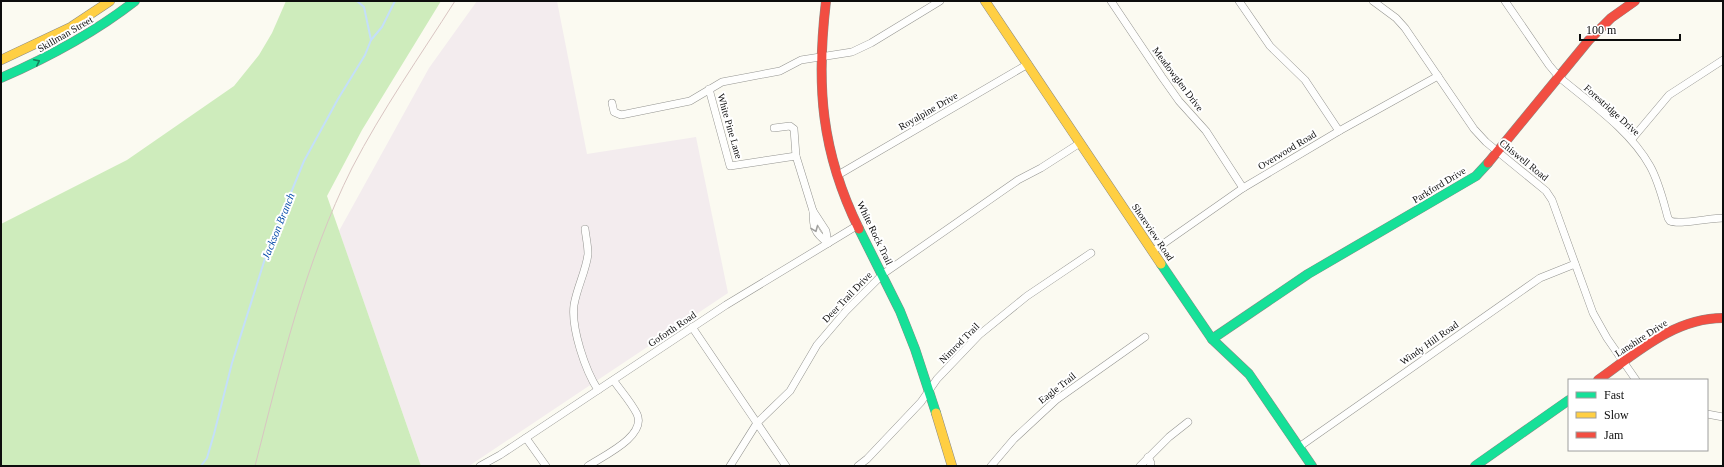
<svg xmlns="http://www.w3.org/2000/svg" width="1724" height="467" viewBox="0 0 1724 467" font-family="Georgia,serif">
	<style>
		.industrial { fill: #f3ecee }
		.forest { fill: #ceecbc }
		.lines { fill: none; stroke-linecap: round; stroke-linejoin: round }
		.stream { stroke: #c4dff9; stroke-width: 2 }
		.street-casing { stroke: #949490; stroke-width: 8 }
		.fast-casing { stroke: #8b8a86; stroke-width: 10 }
		.slow-casing { stroke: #8b8a86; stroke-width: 10 }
		.jam-casing { stroke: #8b8a86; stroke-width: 10 }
		.street { stroke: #fefefd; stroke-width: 7 }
		.fast { stroke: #16e098; stroke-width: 9 }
		.slow { stroke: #ffcf43; stroke-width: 9 }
		.jam { stroke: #f24e42; stroke-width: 9 }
		.tram { stroke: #d9c5c2; stroke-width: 1 }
		.oneway { stroke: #128159 }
		.oneway2 { stroke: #9e9e9d }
		.labels { text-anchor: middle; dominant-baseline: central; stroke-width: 4; stroke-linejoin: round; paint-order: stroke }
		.street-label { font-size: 10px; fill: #0d0d0d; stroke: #fff }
		.water-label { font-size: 11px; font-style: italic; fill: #0a4eab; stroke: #fff }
	</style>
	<rect width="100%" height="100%" fill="#fbfaf1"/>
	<!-- industrial -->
	<polygon class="industrial" points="477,1 557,1 587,154 696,137 728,293 469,466 421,466 339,231 429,68"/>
	<!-- forest -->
	<polygon class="forest" points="286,1 441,1 362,130 327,196 421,466 1,466 1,224 127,160 234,86 259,55 272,33"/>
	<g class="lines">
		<!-- stream -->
		<g class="stream">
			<polyline points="371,40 382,27 395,1"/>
			<polyline points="201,466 207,458 214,434 232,363 269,246 304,161 338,99 365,55 371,40 364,7 357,1"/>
		</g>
		<!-- street casing -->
		<g class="street-casing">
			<g id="street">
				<polyline points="1111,1 1162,77 1179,101 1206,131 1243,188"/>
				<polyline points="1239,1 1270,46 1305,80 1339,131"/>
				<polyline points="1373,1 1396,18 1405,28 1474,129 1486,142 1546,191 1552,200 1593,313 1607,338 1636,380"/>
				<path d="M1505,1L1549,65L1559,77C1590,103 1630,130 1650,166C1659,182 1663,200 1668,218L1670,221C1680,225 1710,218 1723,218"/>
				<polyline points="709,89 730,166 796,156 813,211 826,231 828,243"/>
				<polyline points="612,103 614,112 621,115 690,101 722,82 780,71 801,60 852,52 871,43 940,1"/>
				<polyline points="774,128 790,126 794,129 796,156"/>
				<polyline points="1632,139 1669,95 1723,60"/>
				<polyline points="838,175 1028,64"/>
				<path d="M813,211C813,227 814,233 828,243"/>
				<path d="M585,229C586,237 588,246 588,254C586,271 577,287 574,305C571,328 585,370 598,390"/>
				<polyline points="1153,251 1243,188 1339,131 1438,76"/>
				<polyline points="692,327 786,466"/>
				<polyline points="1707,414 1723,417"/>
				<polyline points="526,438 546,466"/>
				<polyline points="1299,447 1527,287 1540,278 1575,264"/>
				<polyline points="1148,457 1151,463 1150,466"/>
				<polyline points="480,466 500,455 726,305 858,225"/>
				<path d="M588,466C603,456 647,436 637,414C631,402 621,391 614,381"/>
				<polyline points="730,466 757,423 790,391 817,345 846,311 883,274 1018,180 1041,168 1080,143"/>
				<polyline points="858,466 867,459 921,402 937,379 979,335 1027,296 1091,253"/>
				<polyline points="991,466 1014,439 1056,400 1145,337"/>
				<polyline points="1140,466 1169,437 1188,422"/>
			</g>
		</g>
		<!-- fast casing -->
		<g class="fast-casing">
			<g id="fast">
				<path d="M1,78C49,57 94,33 135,1"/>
				<polyline points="859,229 900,311 915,349 936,413"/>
				<polyline points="1161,264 1212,339 1249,374 1312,466"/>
				<polyline points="1212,339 1308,274 1476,176 1488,163"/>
				<polyline points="1475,466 1569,400"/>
			</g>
		</g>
		<!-- slow casing -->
		<g class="slow-casing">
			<g id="slow">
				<polyline points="985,1 1161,264"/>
				<polyline points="1,60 71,27 110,1"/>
				<polyline points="936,413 952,466"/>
			</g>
		</g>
		<!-- jam casing -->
		<g class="jam-casing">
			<g id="jam">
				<path d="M826,1C816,85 821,152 859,229"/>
				<polyline points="1488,163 1589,40 1611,18 1635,1"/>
				<path d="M1598,380C1636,353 1674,318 1723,318"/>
			</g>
		</g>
		<!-- street -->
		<use href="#street" class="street"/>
		<!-- fast -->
		<use href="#fast" class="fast"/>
		<!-- slow -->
		<use href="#slow" class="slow"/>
		<!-- jam -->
		<use href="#jam" class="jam"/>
		<!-- tram -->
		<path class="tram" d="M255,466C281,365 305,262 352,168C382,110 420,56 455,1"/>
	</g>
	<!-- one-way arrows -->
	<defs><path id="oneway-chevron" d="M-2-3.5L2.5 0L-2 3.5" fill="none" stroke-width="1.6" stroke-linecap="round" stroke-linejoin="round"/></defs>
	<use class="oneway" href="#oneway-chevron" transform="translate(37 62) rotate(-26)"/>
	<use class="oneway2" href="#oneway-chevron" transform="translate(815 229) rotate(68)"/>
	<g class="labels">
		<!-- street labels -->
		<g class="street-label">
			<text transform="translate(65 34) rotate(-30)">Skillman Street</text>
			<text transform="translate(1178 79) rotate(53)">Meadowglen Drive</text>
			<text transform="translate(1612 110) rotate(42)">Forestridge Drive</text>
			<text transform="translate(928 111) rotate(-30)">Royalpine Drive</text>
			<text transform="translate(730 126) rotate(74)">White Pine Lane</text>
			<text transform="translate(1287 150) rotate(-31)">Overwood Road</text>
			<text transform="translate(1524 160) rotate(39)">Chiswell Road</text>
			<text transform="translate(1439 185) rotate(-31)">Parkford Drive</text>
			<text transform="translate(1153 232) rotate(56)">Shoreview Road</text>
			<text transform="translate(875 233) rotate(64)">White Rock Trail</text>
			<text transform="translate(847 297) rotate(-46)">Deer Trail Drive</text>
			<text transform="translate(672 329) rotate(-34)">Goforth Road</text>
			<text transform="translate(1641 338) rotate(-33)">Lanshire Drive</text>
			<text transform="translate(959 343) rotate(-45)">Nimrod Trail</text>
			<text transform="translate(1429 343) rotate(-35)">Windy Hill Road</text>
			<text transform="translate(1057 388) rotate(-38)">Eagle Trail</text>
		</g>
		<!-- water labels -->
		<g class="water-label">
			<text transform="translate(278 226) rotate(-68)">Jackson Branch</text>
		</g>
	</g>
	<!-- border -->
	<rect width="1724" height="467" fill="none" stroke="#0d0d0d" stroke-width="4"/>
	<!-- legend -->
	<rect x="1568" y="379" width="140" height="72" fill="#ffffff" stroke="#9e9e9e"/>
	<rect x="1576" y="392" width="20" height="6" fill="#16e098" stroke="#9e9e9e"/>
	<text x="1604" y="399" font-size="12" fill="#0d0d0d">Fast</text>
	<rect x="1576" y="412" width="20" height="6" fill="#ffcf43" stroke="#9e9e9e"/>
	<text x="1604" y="419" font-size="12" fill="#0d0d0d">Slow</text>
	<rect x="1576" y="432" width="20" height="6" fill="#f24e42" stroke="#9e9e9e"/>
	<text x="1604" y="439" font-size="12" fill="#0d0d0d">Jam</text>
	<!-- scale -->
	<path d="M1580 34v6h100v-6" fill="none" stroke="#0d0d0d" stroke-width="2"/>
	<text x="1586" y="34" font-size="12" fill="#0d0d0d" stroke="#ffffff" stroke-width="3" paint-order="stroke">100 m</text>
</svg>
